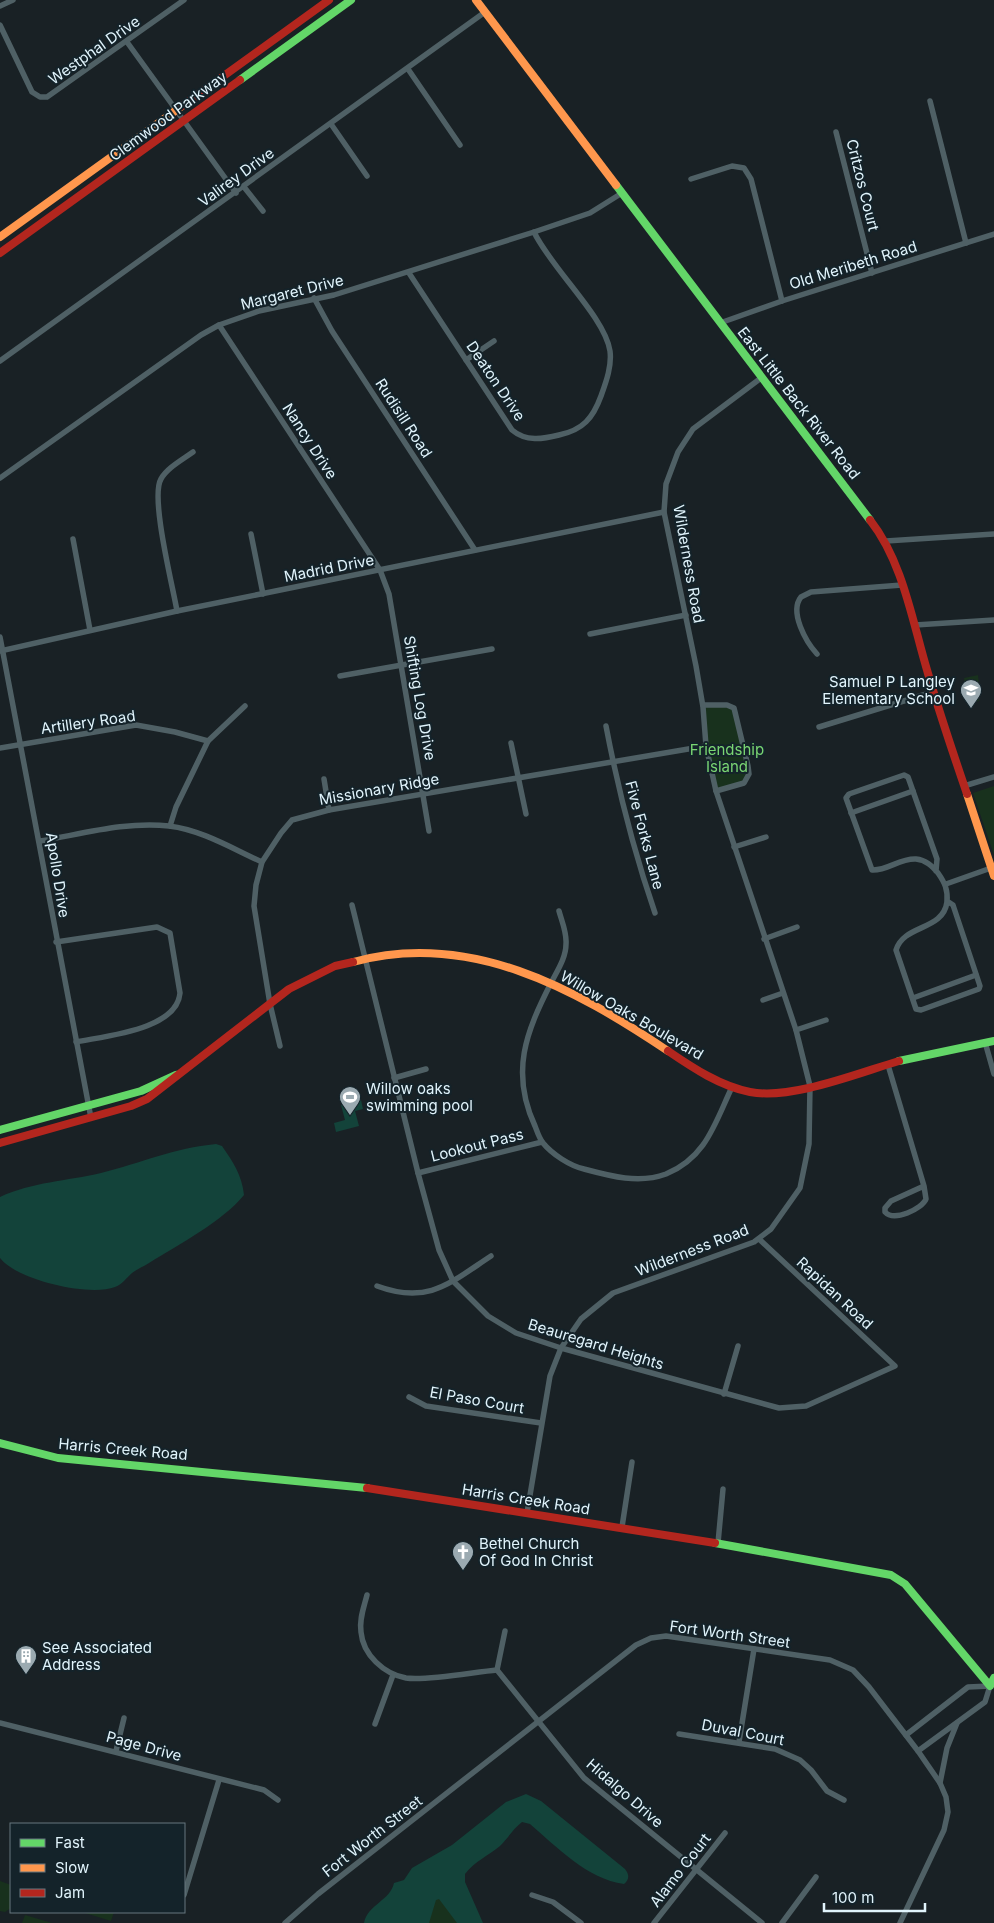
<svg xmlns="http://www.w3.org/2000/svg" width="994" height="1923" viewBox="0 0 994 1923" font-family="Inter,sans-serif">
	<style>
		.green { fill: #18311d }
		.water { fill: #13433a }
		.lines { fill: none; stroke-linecap: round; stroke-linejoin: round }
		.street { stroke: #4f6065; stroke-width: 5.5 }
		.fast { stroke: #63d668; stroke-width: 8 }
		.slow { stroke: #ff974d; stroke-width: 8 }
		.jam { stroke: #b3261e; stroke-width: 8 }
		.labels { text-anchor: middle; dominant-baseline: central; stroke-width: 4; stroke-linejoin: round; paint-order: stroke }
		.street-label { font-size: 15px; fill: #e1f4fc; stroke: #14232a }
		.poi-label { font-size: 15px; fill: #e1f4fc; stroke: #14232a; text-anchor: start }
		.park-label { font-size: 15px; fill: #7ad673; stroke: #14232a }
	</style>
	<rect width="100%" height="100%" fill="#192125"/>
	<!-- green -->
	<g class="green">
		<polygon points="978,675 979,684 976,685 979,701 968,703 964,678"/>
		<polygon points="703,705 734,708 749,774 744,783 716,791 706,746"/>
		<polygon points="994,786 994,855 973,793"/>
		<polygon points="0,1881 11,1885 11,1908 5,1912 0,1911"/>
		<polygon points="425,1892 446,1901 460,1923 409,1923"/>
		<polygon points="82,1912 114,1912 111,1921"/>
		<polygon points="25,1915 52,1923 22,1923"/>
	</g>
	<!-- water -->
	<g class="water">
		<polygon points="361,1100 363,1109 355,1111 359,1126 336,1132 334,1123 345,1120 341,1105"/>
		<path d="M216,1144L222,1146C233,1162 242,1175 244,1195C223,1221 178,1245 149,1263C143,1267 137,1269 132,1273C126,1278 123,1284 115,1287C89,1297 17,1280 0,1258V1197C32,1182 67,1181 101,1173C141,1163 174,1148 216,1144Z"/>
		<path d="M526,1794L541,1801L625,1869C629,1874 630,1879 624,1884C587,1879 557,1847 530,1824L522,1822C513,1829 508,1838 500,1846C488,1856 475,1861 465,1874V1882L483,1923H457L439,1899L436,1900L429,1923H364C368,1904 390,1901 394,1883L404,1880L412,1868L452,1845L506,1802Z"/>
	</g>
	<g class="lines">
		<!-- street -->
		<g class="street">
			<polyline points="0,6 13,0"/>
			<polyline points="0,25 32,92 40,97 47,97 184,0"/>
			<polyline points="127,42 236,193"/>
			<polyline points="408,69 460,145"/>
			<polyline points="930,101 966,243"/>
			<polyline points="331,124 367,176"/>
			<polyline points="836,132 872,273"/>
			<polyline points="691,179 732,166 744,168 751,179 782,301"/>
			<polyline points="244,187 263,211"/>
			<path d="M409,273L512,430C526,442 543,439 559,435C583,430 593,418 601,396C606,382 612,366 610,351C605,317 551,268 534,232"/>
			<polyline points="314,298 332,331 475,550"/>
			<polyline points="720,323 782,301 994,234"/>
			<polyline points="219,325 380,570 389,594 429,831"/>
			<polyline points="466,360 494,341"/>
			<polyline points="0,361 485,12"/>
			<polyline points="0,478 201,335 219,325 259,311 334,295 534,232 590,213 622,193"/>
			<polyline points="251,534 263,594"/>
			<polyline points="73,539 90,630"/>
			<polyline points="886,541 994,534"/>
			<path d="M177,611C173,587 150,497 161,479C167,468 182,460 193,452"/>
			<polyline points="915,625 994,620"/>
			<polyline points="590,634 686,615"/>
			<polyline points="0,637 91,1118"/>
			<polyline points="0,651 177,611 664,512"/>
			<path d="M817,654C806,642 789,612 801,597L811,592L902,585"/>
			<polyline points="340,676 492,649"/>
			<polyline points="703,705 727,705 734,708 748,766 749,774 744,783 716,791"/>
			<path d="M606,726C618,789 634,852 655,913"/>
			<polyline points="819,727 933,692"/>
			<polyline points="511,743 526,814"/>
			<polyline points="0,748 136,725 175,732 208,741"/>
			<polyline points="324,779 329,810"/>
			<polyline points="964,786 994,777"/>
			<polyline points="851,813 913,791"/>
			<polyline points="170,826 176,807 208,741 245,706"/>
			<path d="M40,841C82,834 127,821 169,826C202,830 233,849 262,862"/>
			<polyline points="734,847 766,837"/>
			<path d="M936,871L937,859L908,777L904,775L849,794L846,798L872,870C887,871 900,858 916,859C926,860 932,866 938,873C945,883 948,890 947,902C943,931 904,924 896,950L916,1009L921,1010L979,989L980,986L953,905L947,901"/>
			<polyline points="946,884 991,868"/>
			<polyline points="352,905 418,1173 439,1250 453,1281 488,1316 516,1333 561,1348 779,1408 806,1406 895,1366 759,1239"/>
			<path d="M559,911C562,922 567,933 566,944C566,958 557,971 551,983C526,1032 510,1072 535,1126C537,1131 539,1138 543,1143C552,1154 570,1166 584,1169C610,1176 639,1184 666,1174C706,1158 715,1123 732,1087"/>
			<polyline points="764,939 797,927"/>
			<path d="M56,942L157,927L170,933L180,993C177,1030 104,1036 76,1042"/>
			<polyline points="913,998 976,975"/>
			<polyline points="763,1000 783,993"/>
			<polyline points="796,1030 826,1020"/>
			<polyline points="985,1042 994,1074"/>
			<polyline points="280,1046 270,1004 254,906 256,885 262,862 281,833 292,820 329,810 706,746"/>
			<path d="M888,1065L924,1186L926,1199C922,1209 894,1222 885,1212V1208L891,1201L924,1186"/>
			<polyline points="394,1078 426,1069"/>
			<polyline points="418,1173 542,1142"/>
			<path d="M377,1286C428,1305 450,1283 491,1256"/>
			<polyline points="724,1394 738,1346"/>
			<polyline points="409,1397 426,1406 541,1423"/>
			<polyline points="527,1513 550,1376 561,1348 581,1319 613,1293 754,1242 771,1229 800,1188 809,1144 810,1086 796,1030 716,791 706,746 703,707 696,666 664,512 666,484 678,452 693,429 761,378"/>
			<polyline points="622,1527 632,1462"/>
			<polyline points="718,1543 723,1489"/>
			<path d="M367,1595C364,1607 359,1619 361,1632C363,1655 384,1674 406,1678C428,1681 474,1672 497,1670"/>
			<polyline points="505,1631 497,1670 584,1778 762,1923"/>
			<polyline points="0,1723 264,1790 278,1800"/>
			<polyline points="375,1724 393,1675"/>
			<polyline points="679,1734 775,1749 800,1760 811,1770 827,1791 844,1800"/>
			<polyline points="906,1735 968,1687 990,1686"/>
			<polyline points="739,1742 754,1649"/>
			<polyline points="116,1751 124,1718"/>
			<polyline points="918,1751 985,1702 990,1686"/>
			<polyline points="940,1783 947,1748 957,1723"/>
			<polyline points="184,1895 219,1780"/>
			<polyline points="532,1895 553,1902 581,1923"/>
			<polyline points="285,1923 318,1894 636,1645 651,1638 666,1636 830,1660 853,1670 869,1687 918,1751 940,1783 946,1797 948,1812 944,1830 900,1923"/>
			<polyline points="654,1923 725,1833"/>
			<polyline points="782,1923 816,1877"/>
		</g>
		<!-- fast -->
		<g class="fast">
			<polyline points="240,80 351,0"/>
			<polyline points="616,185 870,520"/>
			<polyline points="899,1061 994,1041"/>
			<polyline points="0,1130 141,1091 176,1075"/>
			<polyline points="0,1443 58,1458 367,1488"/>
			<polyline points="715,1543 891,1575 905,1584 990,1686 994,1678"/>
		</g>
		<!-- slow -->
		<g class="slow">
			<polyline points="476,0 616,185"/>
			<polyline points="0,237 182,106"/>
			<polyline points="967,794 994,876"/>
			<path d="M353,962C469,930 574,988 668,1051"/>
		</g>
		<!-- jam -->
		<g class="jam">
			<polyline points="182,106 329,0"/>
			<polyline points="0,253 240,80"/>
			<path d="M870,520C903,562 912,620 927,670C939,712 953,753 967,794"/>
			<path d="M668,1051C693,1068 720,1086 750,1092C792,1100 858,1073 899,1061"/>
			<polyline points="0,1143 131,1106 147,1099 289,989 335,966 353,962"/>
			<polyline points="367,1488 715,1543"/>
		</g>
	</g>
	<!-- icons -->
	<defs>
		<g id="school-pin" transform="scale(1.125)"><path d="M0 17L-7.5 6A9.5 9.5 0 1 1 7.5 6Z" fill="#9baab1" stroke="#14232a"/><path d="M0-5L7-2L0 1L-7-2ZM-4 1L0 2.5L4 1V4Q0 6-4 4Z" fill="#fff"/></g>
		<g id="stadium-pin" transform="scale(1.125)"><path d="M0 17L-7.5 6A9.5 9.5 0 1 1 7.5 6Z" fill="#9baab1" stroke="#14232a"/><path d="M0-5a6.5 5 0 1 0 0 10a6.5 5 0 1 0 0-10ZM-3.5-1.8h7v3.6h-7Z" fill="#fff"/></g>
		<g id="church-pin" transform="scale(1.125)"><path d="M0 17L-7.5 6A9.5 9.5 0 1 1 7.5 6Z" fill="#9baab1" stroke="#14232a"/><path d="M-1.2-6h2.4v3.5h3.3v2.4h-3.3V6h-2.4V-.1h-3.3v-2.4h3.3Z" fill="#fff"/></g>
		<g id="building-pin" transform="scale(1.125)"><path d="M0 17L-7.5 6A9.5 9.5 0 1 1 7.5 6Z" fill="#9baab1" stroke="#14232a"/><path d="M-4-6H4V6H1V3H-1V6H-4ZM-2.5-4.3h1.7v1.8h-1.7ZM.8-4.3h1.7v1.8H.8ZM-2.5-1h1.7V.8h-1.7ZM.8-1h1.7V.8H.8Z" fill="#fff"/></g>
	</defs>
	<g fill-rule="evenodd">
		<use href="#school-pin" x="971" y="690"/>
		<use href="#stadium-pin" x="350" y="1097"/>
		<use href="#church-pin" x="463" y="1552"/>
		<use href="#building-pin" x="26" y="1656"/>
	</g>
	<g class="labels">
		<!-- street labels -->
		<g class="street-label">
			<text transform="translate(94 50) rotate(-35)">Westphal Drive</text>
			<text transform="translate(168 116) rotate(-36)">Clemwood Parkway</text>
			<text transform="translate(236 177) rotate(-36)">Valirey Drive</text>
			<text transform="translate(863 185) rotate(76)">Critzos Court</text>
			<text transform="translate(853 265) rotate(-17)">Old Meribeth Road</text>
			<text transform="translate(292 292) rotate(-14)">Margaret Drive</text>
			<text transform="translate(496 381) rotate(56)">Deaton Drive</text>
			<text transform="translate(799 403) rotate(52)">East Little Back River Road</text>
			<text transform="translate(404 418) rotate(57)">Rudisill Road</text>
			<text transform="translate(310 441) rotate(57)">Nancy Drive</text>
			<text transform="translate(689 564) rotate(80)">Wilderness Road</text>
			<text transform="translate(329 568) rotate(-11)">Madrid Drive</text>
			<text transform="translate(420 698) rotate(80)">Shifting Log Drive</text>
			<text transform="translate(88 722) rotate(-8)">Artillery Road</text>
			<text transform="translate(379 789) rotate(-10)">Missionary Ridge</text>
			<text transform="translate(645 835) rotate(75)">Five Forks Lane</text>
			<text transform="translate(58 875) rotate(81)">Apollo Drive</text>
			<text transform="translate(632 1015) rotate(30)">Willow Oaks Boulevard</text>
			<text transform="translate(477 1145) rotate(-14)">Lookout Pass</text>
			<text transform="translate(692 1250) rotate(-21)">Wilderness Road</text>
			<text transform="translate(835 1293) rotate(43)">Rapidan Road</text>
			<text transform="translate(596 1344) rotate(17)">Beauregard Heights</text>
			<text transform="translate(477 1400) rotate(10)">El Paso Court</text>
			<text transform="translate(123 1449) rotate(5)">Harris Creek Road</text>
			<text transform="translate(526 1499) rotate(9)">Harris Creek Road</text>
			<text transform="translate(730 1634) rotate(8)">Fort Worth Street</text>
			<text transform="translate(743 1732) rotate(11)">Duval Court</text>
			<text transform="translate(144 1746) rotate(15)">Page Drive</text>
			<text transform="translate(625 1793) rotate(41)">Hidalgo Drive</text>
			<text transform="translate(372 1836) rotate(-38)">Fort Worth Street</text>
			<text transform="translate(680 1870) rotate(-52)">Alamo Court</text>
		</g>
		<!-- poi labels -->
		<g class="poi-label">
			<text x="955" y="681" text-anchor="end">Samuel P Langley<tspan x="955" dy="17">Elementary School</tspan></text>
			<text x="366" y="1088">Willow oaks<tspan x="366" dy="17">swimming pool</tspan></text>
			<text x="479" y="1543">Bethel Church<tspan x="479" dy="17">Of God In Christ</tspan></text>
			<text x="42" y="1647">See Associated<tspan x="42" dy="17">Address</tspan></text>
		</g>
		<!-- park labels -->
		<g class="park-label">
			<text x="727" y="749">Friendship<tspan x="727" dy="17">Island</tspan></text>
		</g>
	</g>
	<!-- legend -->
	<rect x="10" y="1823" width="175" height="90" fill="#14232a" stroke="#66777e"/>
	<rect x="20" y="1839" width="25" height="8" fill="#63d668" stroke="#66777e"/>
	<text x="55" y="1848" font-size="15" fill="#e1f4fc">Fast</text>
	<rect x="20" y="1864" width="25" height="8" fill="#ff974d" stroke="#66777e"/>
	<text x="55" y="1873" font-size="15" fill="#e1f4fc">Slow</text>
	<rect x="20" y="1889" width="25" height="8" fill="#b3261e" stroke="#66777e"/>
	<text x="55" y="1898" font-size="15" fill="#e1f4fc">Jam</text>
	<!-- scale -->
	<path d="M824 1903v8h101v-8" fill="none" stroke="#e1f4fc" stroke-width="2.5"/>
	<text x="832" y="1903" font-size="15" fill="#e1f4fc" stroke="#14232a" stroke-width="4" paint-order="stroke">100 m</text>
</svg>
